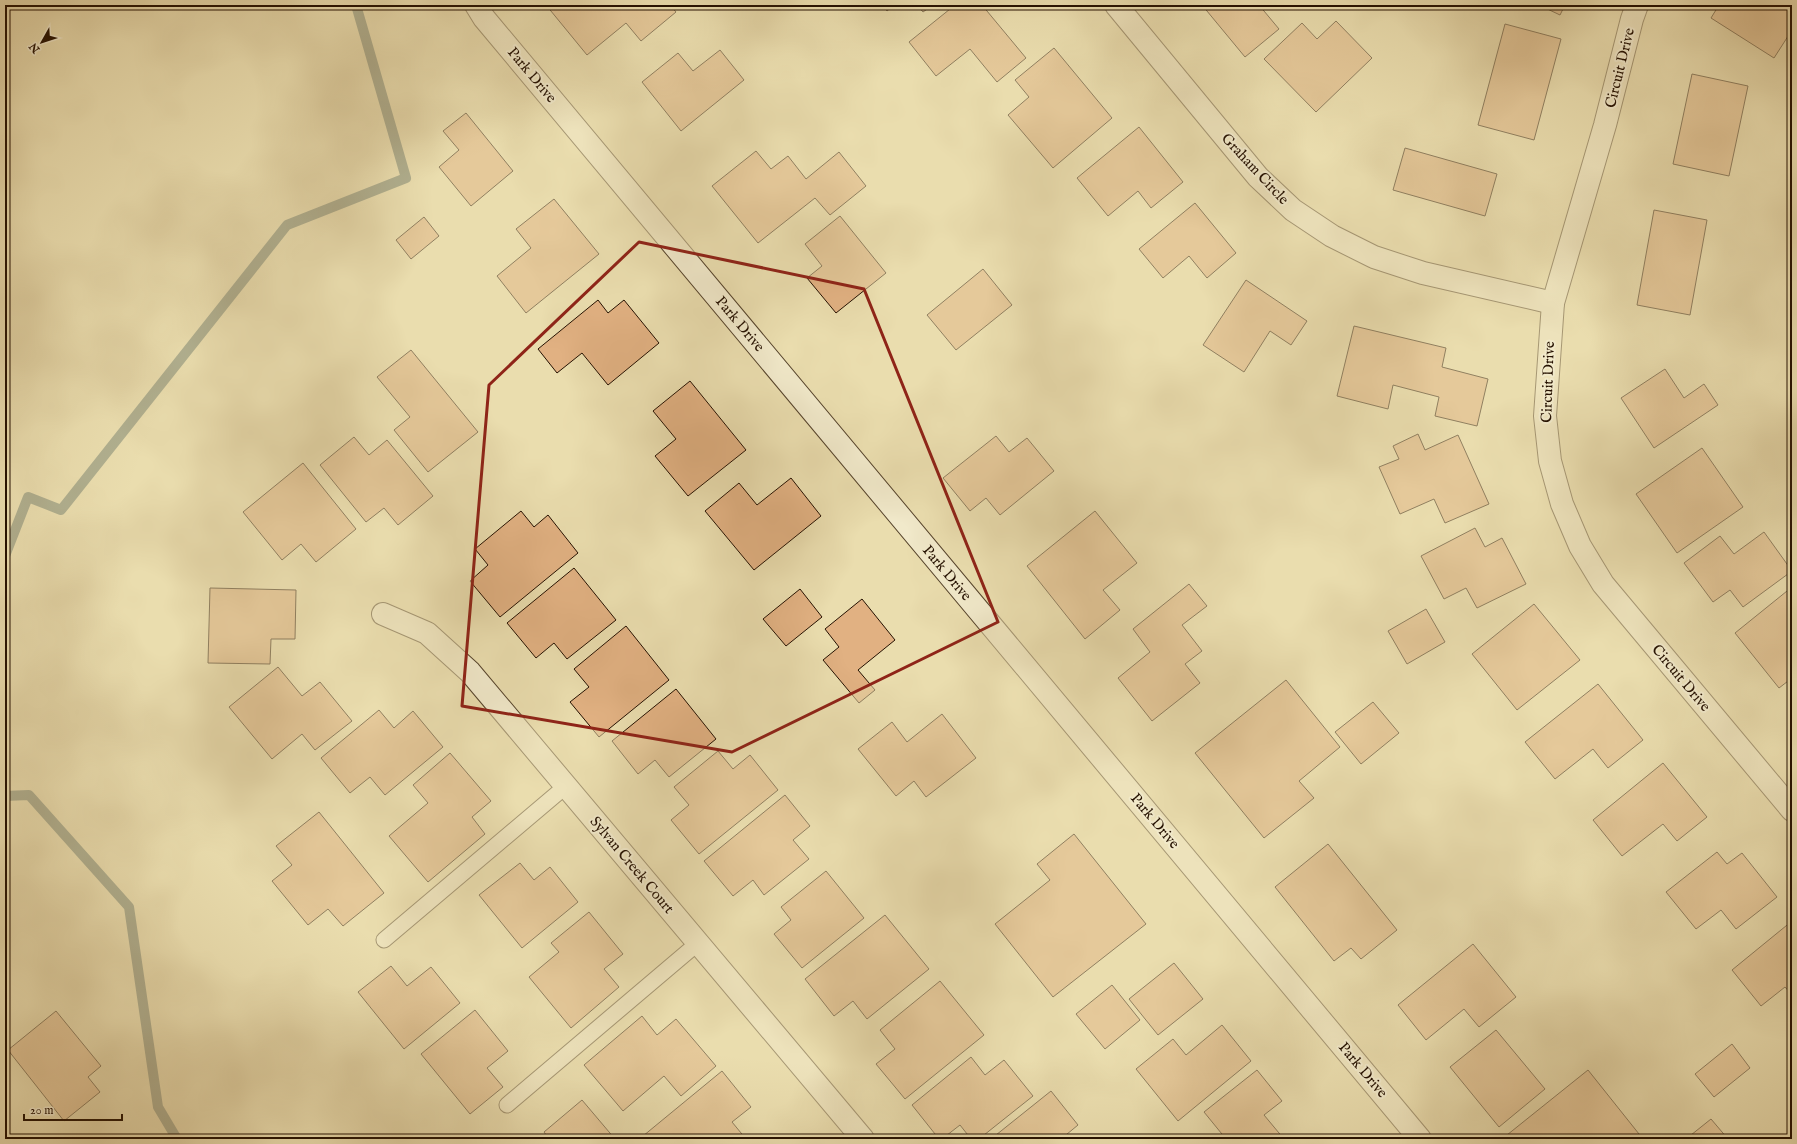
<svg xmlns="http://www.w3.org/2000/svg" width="1797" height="1144" viewBox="0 0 1797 1144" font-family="'IM FELL English',serif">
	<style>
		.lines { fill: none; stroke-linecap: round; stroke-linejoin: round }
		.stream { stroke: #6a7868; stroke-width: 10 }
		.building { fill: #e1b182; stroke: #251101 }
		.service-casing { stroke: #56442c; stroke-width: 17 }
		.minor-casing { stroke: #56442c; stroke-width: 24 }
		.service { stroke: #f1e9ca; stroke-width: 15 }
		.minor { stroke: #f1e9ca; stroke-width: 22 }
		.marked { fill: none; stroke: #8f2418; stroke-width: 3; stroke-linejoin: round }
		.labels { text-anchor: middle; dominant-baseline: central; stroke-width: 4; stroke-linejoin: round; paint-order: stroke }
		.street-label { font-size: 15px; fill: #251101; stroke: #f1e9ca }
	</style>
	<rect width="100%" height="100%" fill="#eaddae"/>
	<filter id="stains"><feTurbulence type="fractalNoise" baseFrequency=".005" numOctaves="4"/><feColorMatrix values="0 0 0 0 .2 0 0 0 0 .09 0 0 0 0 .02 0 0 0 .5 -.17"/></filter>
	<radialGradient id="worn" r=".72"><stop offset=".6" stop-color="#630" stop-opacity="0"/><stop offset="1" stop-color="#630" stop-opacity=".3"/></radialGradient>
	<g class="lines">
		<!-- stream -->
		<g class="stream">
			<polyline points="5,556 28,497 61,510 287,225 406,178 356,5"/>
			<polyline points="5,796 29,795 129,907 158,1107 177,1139"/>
		</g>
	</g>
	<!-- building -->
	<g class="building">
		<polygon points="546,5 670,5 676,12 641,41 626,23 587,55"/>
		<polygon points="882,5 894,5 887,11"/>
		<polygon points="917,5 933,5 923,12"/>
		<polygon points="955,5 982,5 1026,58 997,82 970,49 936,76 909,42"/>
		<polygon points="1202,5 1259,5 1279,29 1245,57"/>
		<polygon points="1539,5 1565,5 1560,15"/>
		<polygon points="1719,5 1782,5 1792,12 1792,30 1774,58 1711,18"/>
		<polygon points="1336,21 1372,58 1316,112 1264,59 1302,23 1317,39"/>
		<polygon points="1505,24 1561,39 1534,140 1478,125"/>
		<polygon points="1054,48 1112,118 1053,168 1008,115 1029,97 1015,80"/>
		<polygon points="720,50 744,80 681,131 642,82 678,53 693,71"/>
		<polygon points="1692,74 1748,86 1729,176 1673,164"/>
		<polygon points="466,113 513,171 471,206 439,167 459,150 443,131"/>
		<polygon points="1139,127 1183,182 1151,208 1138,191 1108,216 1077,178"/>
		<polygon points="1405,148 1497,174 1485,216 1393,190"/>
		<polygon points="756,151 771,169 788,156 806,179 839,152 866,186 830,215 815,198 758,243 712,186"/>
		<polygon points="554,199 599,254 526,313 497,276 531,248 516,229"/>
		<polygon points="1195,203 1236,253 1207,278 1189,256 1163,278 1139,249"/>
		<polygon points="1654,210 1707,220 1690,315 1637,305"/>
		<polygon points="840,216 886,273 836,313 807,278 822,266 805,244"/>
		<polygon points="424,217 439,236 411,259 396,240"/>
		<polygon points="983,269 1012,305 956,350 927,315"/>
		<polygon points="1246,280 1307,321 1291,345 1270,331 1244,372 1203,345"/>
		<polygon points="598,300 608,313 624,300 659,343 608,385 582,353 557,373 538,349"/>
		<polygon points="1354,326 1446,348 1442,367 1488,379 1477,426 1435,416 1439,397 1393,385 1388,409 1337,396"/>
		<polygon points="411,350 478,432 428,472 394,430 410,417 377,377"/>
		<polygon points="1665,369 1684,398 1704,384 1718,405 1654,448 1621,398"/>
		<polygon points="690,381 746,450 688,496 655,456 676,439 653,411"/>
		<polygon points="1418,434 1425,450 1458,435 1489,504 1445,523 1434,499 1400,514 1379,467 1399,459 1393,446"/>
		<polygon points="996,436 1009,452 1027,438 1054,471 1000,515 986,498 970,511 943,478"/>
		<polygon points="354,437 369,455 387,440 433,496 398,525 384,508 366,522 320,465"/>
		<polygon points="1702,448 1743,507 1677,553 1636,494"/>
		<polygon points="303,463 356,529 316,562 301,544 282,560 243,512"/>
		<polygon points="791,478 821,516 754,570 705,511 739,483 757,505"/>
		<polygon points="521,511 534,527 548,515 578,553 500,617 470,581 488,565 475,549"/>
		<polygon points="1095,511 1137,563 1103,590 1120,610 1085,639 1027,566"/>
		<polygon points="1475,528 1485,547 1502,538 1526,584 1477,608 1466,588 1444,599 1421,556"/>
		<polygon points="1764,532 1792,571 1743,607 1730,590 1713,602 1684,563 1720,536 1734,554"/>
		<polygon points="574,568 616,620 567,659 554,643 536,658 507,623"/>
		<polygon points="1189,584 1207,606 1182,625 1202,651 1185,664 1200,683 1152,721 1118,678 1150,652 1133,629"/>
		<polygon points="1792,587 1792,678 1779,688 1735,633"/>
		<polygon points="210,588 296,590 295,639 271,639 270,664 208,663"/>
		<polygon points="800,589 822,617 786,646 763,619"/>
		<polygon points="862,599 895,640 858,670 875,690 859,703 823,660 839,647 825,629"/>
		<polygon points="1534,604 1580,660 1517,710 1472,654"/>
		<polygon points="1426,609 1445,642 1407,664 1388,631"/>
		<polygon points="626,626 669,680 599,737 570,702 589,687 574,669"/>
		<polygon points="278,667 302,696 320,682 352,721 315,750 302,734 272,759 229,707"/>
		<polygon points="1286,680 1340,747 1299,781 1314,798 1264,838 1195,753"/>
		<polygon points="1598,684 1643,740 1608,768 1593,749 1555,779 1525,742"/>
		<polygon points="676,689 716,739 669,777 655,760 638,774 612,741"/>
		<polygon points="1373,702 1399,733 1361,764 1335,732"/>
		<polygon points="379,710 394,728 413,711 443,747 385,795 370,777 350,793 321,758"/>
		<polygon points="942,714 976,758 926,797 914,781 896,796 858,749 892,722 907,742"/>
		<polygon points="718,751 733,769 750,755 778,790 699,854 671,820 689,805 674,787"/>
		<polygon points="450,753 491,801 472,817 485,834 428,882 389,836 428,803 413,785"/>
		<polygon points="1663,763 1707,817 1677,841 1663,824 1622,856 1593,820"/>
		<polygon points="785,795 810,826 793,840 809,859 764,895 753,880 733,896 704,861"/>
		<polygon points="319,812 384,893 343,926 328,909 308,925 272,881 292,865 276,846"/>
		<polygon points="1074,834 1146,924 1053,997 995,924 1050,880 1037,864"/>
		<polygon points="1328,844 1397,930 1361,959 1351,948 1334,961 1275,887"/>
		<polygon points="1717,852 1727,864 1742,853 1777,897 1736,929 1721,910 1696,929 1666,892"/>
		<polygon points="520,863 534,880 550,867 578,902 522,948 479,895"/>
		<polygon points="826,871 864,918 802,968 774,934 791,920 781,907"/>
		<polygon points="589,912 623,954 604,969 619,987 571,1028 529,977 559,952 551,943"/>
		<polygon points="885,915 929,969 867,1019 853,1001 834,1016 805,979"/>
		<polygon points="1792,921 1792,995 1785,987 1761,1006 1732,970"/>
		<polygon points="1473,944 1516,997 1479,1027 1464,1009 1426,1040 1398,1005"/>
		<polygon points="1174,963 1203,999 1158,1035 1129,999"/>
		<polygon points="391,966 407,986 431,967 460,1003 404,1049 358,992"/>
		<polygon points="940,981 984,1035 905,1099 876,1064 895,1049 880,1030"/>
		<polygon points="1112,985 1140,1020 1105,1049 1076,1014"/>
		<polygon points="475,1010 508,1051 487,1068 503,1087 470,1114 421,1054"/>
		<polygon points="56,1011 101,1066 88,1077 100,1092 64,1121 8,1050"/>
		<polygon points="642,1016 657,1035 676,1019 716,1066 681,1096 664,1076 623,1111 584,1065"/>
		<polygon points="1222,1025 1251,1061 1178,1121 1136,1069 1173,1039 1186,1055"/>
		<polygon points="1496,1030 1545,1089 1499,1127 1450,1067"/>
		<polygon points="1732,1044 1750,1068 1714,1097 1695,1074"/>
		<polygon points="971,1057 985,1075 1004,1060 1033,1096 979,1139 971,1139 960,1125 942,1139 939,1139 912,1105"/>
		<polygon points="1257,1070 1282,1101 1264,1115 1284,1139 1226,1139 1204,1112"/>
		<polygon points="1588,1070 1643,1139 1502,1139"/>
		<polygon points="722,1071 751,1107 732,1122 746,1139 645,1139 643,1136"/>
		<polygon points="1051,1091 1078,1125 1061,1139 991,1139"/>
		<polygon points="582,1100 615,1139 549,1139 544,1132"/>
		<polygon points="1711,1119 1728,1139 1686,1139"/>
	</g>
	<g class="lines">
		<!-- service casing -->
		<g class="service-casing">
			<g id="service">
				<polyline points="384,940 566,786"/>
				<polyline points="507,1105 698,943"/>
			</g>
		</g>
		<!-- minor casing -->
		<g class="minor-casing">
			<g id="minor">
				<polyline points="476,5 484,18 1420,1139"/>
				<polyline points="1116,5 1258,177 1293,210 1332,236 1374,257 1423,273 1553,303"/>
				<polyline points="1637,5 1632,19 1605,125 1553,303 1545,416 1550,461 1562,504 1580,546 1603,584 1792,810"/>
				<polyline points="383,614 427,633 470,672 863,1139"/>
			</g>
		</g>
		<!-- service -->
		<use href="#service" class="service"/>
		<!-- minor -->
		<use href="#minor" class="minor"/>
	</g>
	<!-- marked area -->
	<path d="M0 0H1797V1144H0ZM639,242L864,289L998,622L732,752L462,706L489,385Z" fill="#eaddae" fill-opacity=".55" fill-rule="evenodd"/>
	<path class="marked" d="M639,242L864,289L998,622L732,752L462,706L489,385Z"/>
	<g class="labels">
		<!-- street labels -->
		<g class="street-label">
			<text transform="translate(1620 68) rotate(-76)">Circuit Drive</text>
			<text transform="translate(532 75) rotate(50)">Park Drive</text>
			<text transform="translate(1255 169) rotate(47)">Graham Circle</text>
			<text transform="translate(740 324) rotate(50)">Park Drive</text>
			<text transform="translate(1548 382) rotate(-88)">Circuit Drive</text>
			<text transform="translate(947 573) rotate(50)">Park Drive</text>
			<text transform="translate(1681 678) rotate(50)">Circuit Drive</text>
			<text transform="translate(1155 821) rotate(50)">Park Drive</text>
			<text transform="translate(632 865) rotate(50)">Sylvan Creek Court</text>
			<text transform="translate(1363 1070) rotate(50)">Park Drive</text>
		</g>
	</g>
	<!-- margin -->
	<rect width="1797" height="1144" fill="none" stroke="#eaddae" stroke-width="20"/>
	<rect x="6" y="6" width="1785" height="1132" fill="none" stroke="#251101" stroke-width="2"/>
	<rect x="10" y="10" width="1777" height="1124" fill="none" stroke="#251101"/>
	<!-- north arrow -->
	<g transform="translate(42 42) rotate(231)" stroke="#f1e9ca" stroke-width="3" paint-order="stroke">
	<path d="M0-3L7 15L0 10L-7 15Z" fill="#251101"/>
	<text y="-6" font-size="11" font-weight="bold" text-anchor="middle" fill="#251101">N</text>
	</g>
	<!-- scale -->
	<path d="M24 1114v6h98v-6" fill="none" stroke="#251101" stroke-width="2"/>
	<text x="30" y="1114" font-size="12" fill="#251101" stroke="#f1e9ca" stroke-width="3" paint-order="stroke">20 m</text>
	<rect width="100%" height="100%" filter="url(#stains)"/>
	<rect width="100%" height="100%" fill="url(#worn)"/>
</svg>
